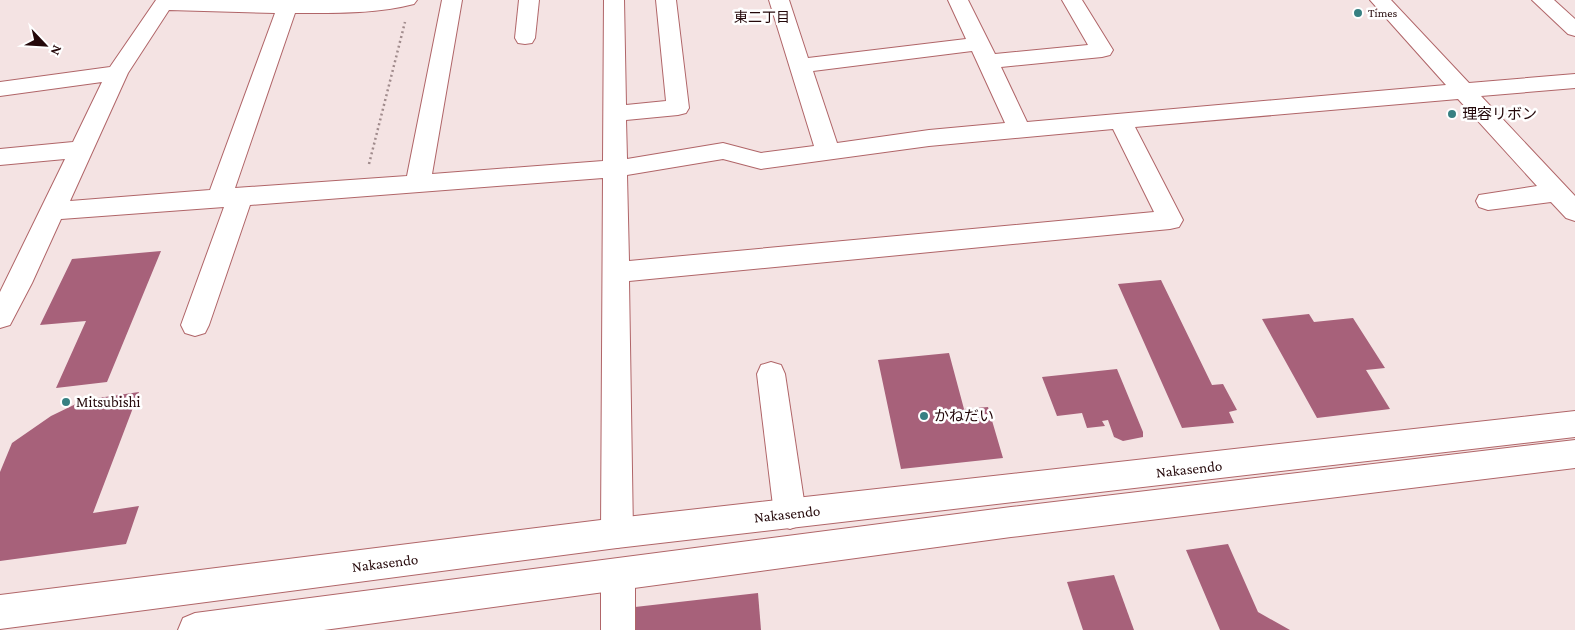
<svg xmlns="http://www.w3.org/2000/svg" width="1575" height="630" viewBox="0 0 1575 630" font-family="'Crimson Pro','Noto Sans JP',serif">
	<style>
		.building { fill: #a7617a }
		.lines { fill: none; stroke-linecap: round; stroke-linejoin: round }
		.minor-casing { stroke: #b06568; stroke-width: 2 }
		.highway-casing { stroke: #b06568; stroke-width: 2 }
		.path { stroke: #a08b8c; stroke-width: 2.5; stroke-dasharray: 2 3; stroke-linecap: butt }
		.minor { fill: #fff; fill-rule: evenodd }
		.highway { fill: #fff; fill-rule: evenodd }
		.poi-dot { fill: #378082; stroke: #fff; stroke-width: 2 }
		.labels { text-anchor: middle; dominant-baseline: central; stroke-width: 5; stroke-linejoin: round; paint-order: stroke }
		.far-poi-label { font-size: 12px; fill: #24080a; stroke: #fff; text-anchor: start }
		.far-neighbourhood-label { font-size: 14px; fill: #24080a; stroke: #fff }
		.poi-label { font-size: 15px; fill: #24080a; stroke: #fff; text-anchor: start }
		.street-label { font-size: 15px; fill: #24080a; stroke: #fff }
	</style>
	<rect width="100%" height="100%" fill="#f4e3e3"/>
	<!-- building -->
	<g class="building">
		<polygon points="161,251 107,382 56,388 86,321 40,325 72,259"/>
		<polygon points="1161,280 1212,385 1223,384 1237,410 1229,412 1234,423 1182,428 1118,284"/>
		<polygon points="1309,314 1314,322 1353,318 1385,368 1366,370 1390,409 1317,418 1262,319"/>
		<polygon points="949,353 964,409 988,407 1003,458 901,469 878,360"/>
		<polygon points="1117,369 1143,432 1143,437 1123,441 1114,437 1108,420 1102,421 1105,426 1087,428 1082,413 1057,416 1042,377"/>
		<polygon points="139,392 93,513 139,506 126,544 0,561 0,472 12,443 51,416 84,400"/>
		<polygon points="1228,544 1258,612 1290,630 1220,630 1186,550"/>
		<polygon points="1114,575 1134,630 1083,630 1067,582"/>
		<polygon points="758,593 761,630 635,630 635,607"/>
	</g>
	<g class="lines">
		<!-- minor casing -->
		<g class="minor-casing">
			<g id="minor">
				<path d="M156,0H417L414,4C376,14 334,13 295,13L235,188L407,176L442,0H462L432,174L603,161L604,0H624L626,105L666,101L656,0H676L689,108L686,113L678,115L626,120L627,159L723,143L761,153L814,146L769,0H789L808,58L966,39L948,0H968L995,54L1088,45L1062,0H1082L1113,50L1110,55L1102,57L1001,67L1027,122L1446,85L1370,0H1391L1469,83L1575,74V88L1481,96L1575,196V221L1566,218L1551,202L1488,210L1479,207L1476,201L1479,195L1537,186L1458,99L1135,127L1183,220L1179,227L1170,229L629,281L633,533L629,544L617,548L605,544L601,533L603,178L250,205L209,325L205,333L195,336L185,333L181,325L224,207L61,219L32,283L10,325L0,328V292L65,159L0,165V149L73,142L102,82L0,96V82L110,67ZM169,10L275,13L210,190L70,201L128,73ZM972,51L1005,123L929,130L837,143L813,71ZM1113,129L1154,212L629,261L627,175L723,159L761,169L929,146Z"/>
				<polygon points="519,0 539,0 535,38 532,43 525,44 518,43 515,38"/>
				<polygon points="1532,0 1554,0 1575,19 1575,36 1568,34"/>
				<polygon points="771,362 781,365 785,374 806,514 801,525 790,529 779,525 774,514 757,374 761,365"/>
				<polygon points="618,559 630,563 635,575 635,630 601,630 601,575 606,563"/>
			</g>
		</g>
		<!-- highway casing -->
		<g class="highway-casing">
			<g id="highway">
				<polygon points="1575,411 1575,437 617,548 0,629 0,595 617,518"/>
				<polygon points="1575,440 1575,468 1011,537 324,630 178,630 183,618 195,613 1011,507"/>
			</g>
		</g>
		<!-- path -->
		<polyline class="path" points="369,164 405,22"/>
		<!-- minor -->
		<use href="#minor" class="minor"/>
		<!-- highway -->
		<use href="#highway" class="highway"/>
	</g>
	<!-- markers -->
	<g class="poi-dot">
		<circle cx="1358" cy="13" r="5"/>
		<circle cx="1452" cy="114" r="5"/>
		<circle cx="66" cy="402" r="5"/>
		<circle cx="924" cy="416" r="5"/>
	</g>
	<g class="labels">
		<!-- far-poi labels -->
		<g class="far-poi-label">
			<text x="1368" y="13">Times</text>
		</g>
		<!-- far-neighbourhood labels -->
		<g class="far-neighbourhood-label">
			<text x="762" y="17">東二丁目</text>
		</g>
		<!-- poi labels -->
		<g class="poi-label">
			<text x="1462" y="114">理容リボン</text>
			<text x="76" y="402">Mitsubishi</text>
			<text x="934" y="416">かねだい</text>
		</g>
		<!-- street labels -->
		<g class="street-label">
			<text transform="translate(1189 469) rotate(-6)">Nakasendo</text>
			<text transform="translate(787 514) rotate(-6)">Nakasendo</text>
			<text transform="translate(385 563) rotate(-7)">Nakasendo</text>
		</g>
	</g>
	<!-- north arrow -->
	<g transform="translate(45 45) rotate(115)" stroke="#ffffff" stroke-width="4" paint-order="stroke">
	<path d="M0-4L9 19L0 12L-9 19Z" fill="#24080a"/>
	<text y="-8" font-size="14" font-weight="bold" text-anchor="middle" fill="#24080a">N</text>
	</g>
</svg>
